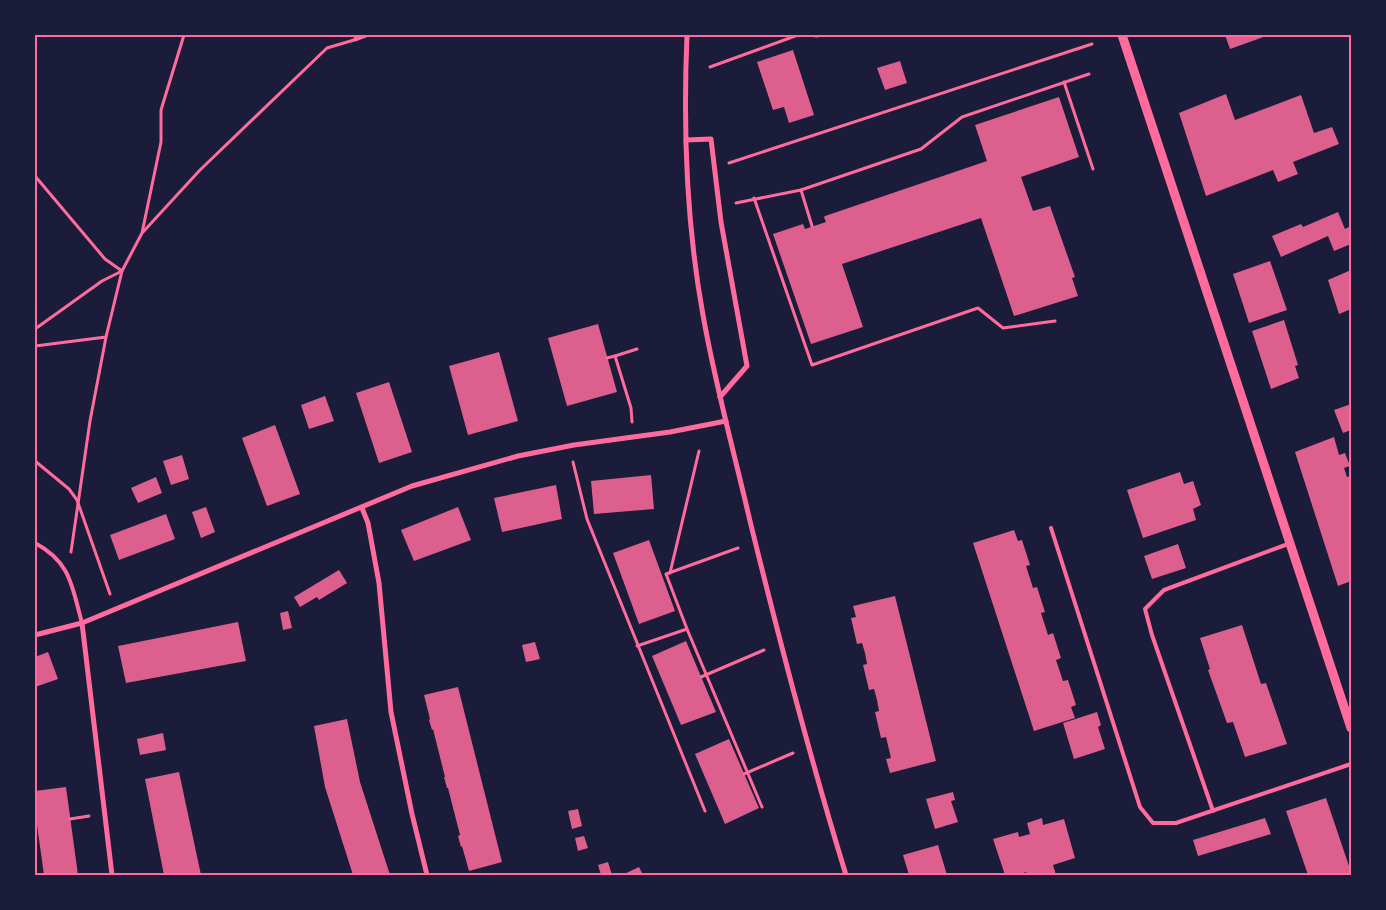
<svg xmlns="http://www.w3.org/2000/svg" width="1386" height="910" viewBox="0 0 1386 910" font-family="Arial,sans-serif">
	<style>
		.building { fill: #dd5f8e }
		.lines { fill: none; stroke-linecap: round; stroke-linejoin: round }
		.path { stroke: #ff6b9d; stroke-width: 3 }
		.service { stroke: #ff6b9d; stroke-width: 4 }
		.minor { stroke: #ff6b9d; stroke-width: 5 }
		.tertiary { stroke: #ff6b9d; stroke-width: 9 }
		.neatline { fill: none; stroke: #ff6b9d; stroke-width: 2 }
	</style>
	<rect width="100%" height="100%" fill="#1b1b3a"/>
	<!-- building -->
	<g class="building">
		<polygon points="1225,35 1269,35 1230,49"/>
		<polygon points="793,50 814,115 789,123 784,107 773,110 757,62"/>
		<polygon points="900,61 907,83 885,90 877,68"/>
		<polygon points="1226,94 1235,120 1301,95 1314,133 1332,127 1339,144 1293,162 1298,174 1278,182 1273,170 1206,196 1179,113"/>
		<polygon points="1059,97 1079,157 1021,177 1033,211 1050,206 1075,277 1072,278 1078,296 1014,316 981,218 842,264 863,327 811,344 773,234 803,224 805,229 826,222 824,217 825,216 987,161 975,125"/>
		<polygon points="1338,212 1345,229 1351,226 1351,244 1334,251 1328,236 1281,257 1272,236 1301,224 1303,227"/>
		<polygon points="1270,261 1287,310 1249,323 1233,274"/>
		<polygon points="1351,270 1351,309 1339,314 1328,280"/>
		<polygon points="1284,320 1298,365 1295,366 1299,378 1271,389 1252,331"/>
		<polygon points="598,324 617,392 567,406 548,338"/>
		<polygon points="499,352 518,421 468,435 449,366"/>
		<polygon points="389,382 412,452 379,463 356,393"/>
		<polygon points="325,396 334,421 309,429 301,405"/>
		<polygon points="1351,404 1351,430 1343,433 1334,410"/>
		<polygon points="275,425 300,494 267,506 242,438"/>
		<polygon points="1334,437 1339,455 1345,453 1350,466 1344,468 1347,477 1351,476 1351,581 1338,586 1295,452"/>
		<polygon points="182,455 189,479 171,485 163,461"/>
		<polygon points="1180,472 1184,484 1193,481 1201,505 1193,509 1196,520 1143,538 1127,490"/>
		<polygon points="651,475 654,509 594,514 591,481"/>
		<polygon points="156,477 162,493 138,503 131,488"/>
		<polygon points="556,485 562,519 502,532 494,498"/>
		<polygon points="206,507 215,532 201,538 192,512"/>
		<polygon points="458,507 471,540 414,561 401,530"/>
		<polygon points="166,514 175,539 119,560 110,535"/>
		<polygon points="1014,530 1018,541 1022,540 1030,565 1026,566 1033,588 1037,587 1045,612 1041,613 1048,635 1053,633 1061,658 1056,660 1063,681 1068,680 1076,705 1071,707 1075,718 1034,731 973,543"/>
		<polygon points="649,540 675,611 639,624 613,553"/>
		<polygon points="1178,544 1186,568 1152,579 1144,556"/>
		<polygon points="339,570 347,583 319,600 317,597 300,607 294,597"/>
		<polygon points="895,596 936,761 890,773 886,759 891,758 886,737 881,738 875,712 879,711 877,700 874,689 869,690 863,665 867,664 865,653 862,643 857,644 851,618 856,617 853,606"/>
		<polygon points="288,611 292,628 283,630 280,613"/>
		<polygon points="238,622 246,661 126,683 118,646"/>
		<polygon points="1242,625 1261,684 1266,683 1287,744 1245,757 1233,722 1227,723 1208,670 1210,669 1200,638"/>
		<polygon points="686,641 716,712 681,725 652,656"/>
		<polygon points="535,642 540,659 526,662 522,645"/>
		<polygon points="48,652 58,679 35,687 35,657"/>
		<polygon points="458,687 502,862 469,871 462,846 461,847 458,836 460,835 448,788 447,788 444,777 445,777 433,729 432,730 429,720 430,719 424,695"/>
		<polygon points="1097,712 1101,725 1098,727 1105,749 1074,759 1063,723"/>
		<polygon points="347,719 360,782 390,875 353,875 325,787 314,726"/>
		<polygon points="163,733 166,750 140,755 137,739"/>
		<polygon points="729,739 759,808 725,824 695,754"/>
		<polygon points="179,772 201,875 164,875 145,779"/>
		<polygon points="66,787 78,875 44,875 35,811 35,791"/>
		<polygon points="953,792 955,800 951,801 958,822 935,829 926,799"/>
		<polygon points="1326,798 1351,872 1351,875 1308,875 1286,811"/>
		<polygon points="578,809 582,826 572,829 568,811"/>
		<polygon points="1042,818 1043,825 1064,819 1075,858 1053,865 1056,875 1027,875 1026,872 1018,875 1005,875 993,839 1018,832 1019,837 1030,834 1027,823"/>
		<polygon points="1265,818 1271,834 1198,856 1193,840"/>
		<polygon points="584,836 588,848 578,851 575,838"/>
		<polygon points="938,845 947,875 909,875 903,855"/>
		<polygon points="608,862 612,875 601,875 598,865"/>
		<polygon points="639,867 643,875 622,875"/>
	</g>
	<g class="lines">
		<!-- path -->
		<g class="path">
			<polyline points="807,35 817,36 822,35"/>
			<polyline points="355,40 368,35"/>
			<polyline points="710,67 798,35"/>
			<polyline points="1064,82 1093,169"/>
			<polyline points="729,163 1092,44"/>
			<polyline points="35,176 105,259 122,271 102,281 35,329"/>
			<polyline points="754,198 812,365 978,308 1003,328 1055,321"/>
			<polyline points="736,203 801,190"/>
			<polyline points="812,226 801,190 921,149 962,117 1089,74"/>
			<polyline points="143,232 200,170 327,48 354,40 358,35"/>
			<polyline points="35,346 106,337"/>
			<polyline points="607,358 615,356"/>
			<polyline points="632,422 631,408 615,356 637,349"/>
			<polyline points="35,461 69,489 77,500 110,594"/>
			<polyline points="573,462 587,519 705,811"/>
			<polyline points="738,548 666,574 687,629 762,807"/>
			<polyline points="71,552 90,421 106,337 122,271 142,233 161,142 161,110 184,35"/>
			<polyline points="670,573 699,451"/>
			<polyline points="637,646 687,629"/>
			<polyline points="701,677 764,650"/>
			<polyline points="744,774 793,753"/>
			<polyline points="70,819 89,816"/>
		</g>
		<!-- service -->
		<g class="service">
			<polyline points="1051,528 1140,807 1153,823 1176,823 1351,764"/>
			<path d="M35,543C71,562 72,587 82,623"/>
			<polyline points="1213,811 1152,635 1145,609 1164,590 1288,544"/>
		</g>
		<!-- minor -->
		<g class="minor">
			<path d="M687,35C683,128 686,222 703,315C715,384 734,452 750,521C779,639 810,758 846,875"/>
			<polyline points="686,140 711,139 721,222 747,366 720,397"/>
			<polyline points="362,508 368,523 379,583 391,712 412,814 427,875"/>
			<polyline points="82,623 112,875"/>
			<polyline points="35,635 82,623 412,486 518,456 574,445 670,432 726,421"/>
		</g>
		<!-- tertiary -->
		<polyline class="tertiary" points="1122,35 1351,728"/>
	</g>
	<!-- border -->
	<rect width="1386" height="910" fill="none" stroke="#1b1b3a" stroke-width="72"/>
	<rect x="36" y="36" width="1314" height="838" class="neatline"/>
</svg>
